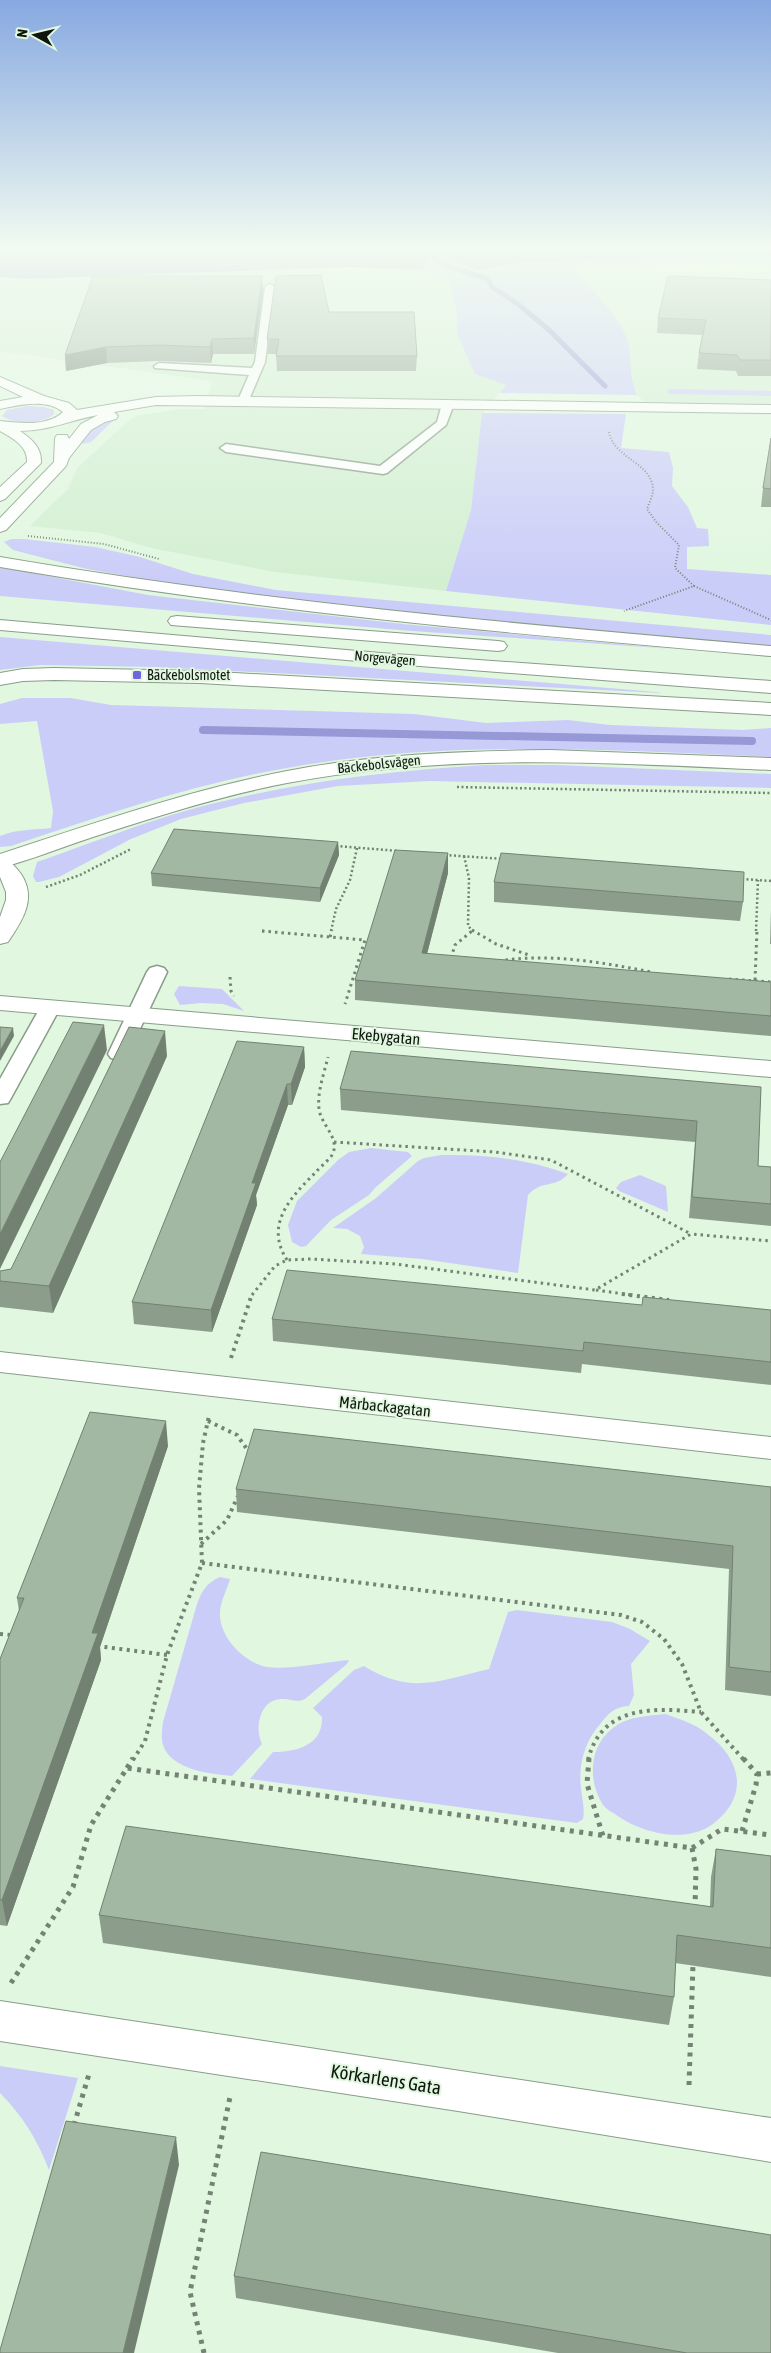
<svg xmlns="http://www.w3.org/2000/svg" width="771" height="2353" viewBox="0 0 771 2353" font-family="'Asap Condensed',sans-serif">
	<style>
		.built { fill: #d3efd2 }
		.green { fill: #cbcdf9 }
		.water { fill: #9798d6 }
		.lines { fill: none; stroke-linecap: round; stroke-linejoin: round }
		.stream-far1 { stroke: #9798d6; stroke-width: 5 }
		.stream { stroke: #9798d6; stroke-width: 8 }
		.service-casing { stroke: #899d88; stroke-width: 3 }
		.minor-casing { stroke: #899d88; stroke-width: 2 }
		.tertiary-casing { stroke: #899d88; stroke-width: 2 }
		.motorway-casing { stroke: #899d88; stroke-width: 2 }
		.path-far4 { stroke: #748373; stroke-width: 2; stroke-dasharray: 1 2; stroke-linecap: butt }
		.path-far3 { stroke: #748373; stroke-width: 2.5; stroke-dasharray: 2 2.5; stroke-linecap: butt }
		.path-far2 { stroke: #748373; stroke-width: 3; stroke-dasharray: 2.5 4; stroke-linecap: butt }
		.path-far1 { stroke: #748373; stroke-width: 4; stroke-dasharray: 3 4.5; stroke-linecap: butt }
		.path { stroke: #748373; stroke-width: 5; stroke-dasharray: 4 5.5; stroke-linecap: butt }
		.service { fill: #fff; fill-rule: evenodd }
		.minor { fill: #fff; fill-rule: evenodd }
		.tertiary { fill: #fff; fill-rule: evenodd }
		.motorway { fill: #fff; fill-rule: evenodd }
		.wall { fill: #8c9e8b }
		.shaded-wall { fill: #728171 }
		.building { fill: #a3b8a2; stroke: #728171 }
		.poi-dot { fill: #7065df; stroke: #e1f7e0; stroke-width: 2 }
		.labels { text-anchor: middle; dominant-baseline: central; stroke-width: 4; stroke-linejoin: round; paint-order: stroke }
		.far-street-label { font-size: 14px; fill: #0f160e; stroke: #e1f7e0 }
		.far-poi-label { font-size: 14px; fill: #0f160e; stroke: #e1f7e0; text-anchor: start }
		.street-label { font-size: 16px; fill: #0f160e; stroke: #e1f7e0 }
		.near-street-label { font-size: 19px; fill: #0f160e; stroke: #e1f7e0 }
	</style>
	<rect width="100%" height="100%" fill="#e1f7e0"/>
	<!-- built -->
	<g class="built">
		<polygon points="771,262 771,415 657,413 637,395 633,387 628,341 573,267"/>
		<polygon points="349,267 422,270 449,279 457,312 457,334 475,374 506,385 482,414 471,510 446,591 275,572 151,548 101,533 30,526 68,489 77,468 126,423 136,416 179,409 205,409 212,381 0,351 0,278 28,279"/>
	</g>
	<!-- green -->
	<g class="green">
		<path d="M771,255V262L574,267C589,289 621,316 628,342C632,360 629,379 637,395L500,393L506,385L475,374L457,334V312L449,279L422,270L427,262L438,257L453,261L503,264L522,262Z"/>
		<polygon points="670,389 771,391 771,396 668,394 668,390"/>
		<path d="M28,406L44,407L54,410V414C43,424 15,425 2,416L7,410Z"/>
		<polygon points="482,413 626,414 621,448 669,452 673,468 672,486 688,507 697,528 708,529 709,546 687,547 687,569 771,575 771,625 446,591 471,510"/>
		<path d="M115,419L91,442L82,444C84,429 102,422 115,419Z"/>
		<polygon points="11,539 24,539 95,547 140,557 193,574 276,590 771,635 771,646 344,607 154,581 87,569 13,550 4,542"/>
		<polygon points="0,567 148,595 403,624 674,649 412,631 0,596"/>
		<polygon points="0,637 656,692 661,693 155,667 40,665 0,670"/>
		<path d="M22,698H71L111,705L414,714L486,723L568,720L610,725L743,730L771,728V757C609,750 448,739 287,768C193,784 102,816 11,846L0,847V836C16,829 34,830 51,828L53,811L37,721L0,724V704Z"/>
		<path d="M485,765H557L771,774V788L430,781L338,786L244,803L181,819L131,839L59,877L39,882H36L33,876L37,862C88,844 139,824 192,809C288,783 386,771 485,765Z"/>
		<polygon points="179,986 222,989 244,1011 223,1004 201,1003 180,1005 174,994"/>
		<polygon points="371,1148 408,1152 412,1156 376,1187 369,1195 331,1220 306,1246 301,1247 292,1242 288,1225 297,1201 338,1160 349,1152"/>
		<path d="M441,1155C485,1154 527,1159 568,1174C555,1189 543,1179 528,1195L518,1273L422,1259L361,1254L364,1247L360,1236L347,1229L333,1228L376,1198L418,1161L424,1158Z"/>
		<polygon points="640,1175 666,1186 668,1212 619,1191 616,1188 621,1182"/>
		<path d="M220,1577L230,1579C227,1590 219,1604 220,1616C221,1639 245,1663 267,1667C291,1670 324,1662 349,1660L347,1664L305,1699C297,1703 292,1699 283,1699C260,1698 254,1728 262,1744L232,1776C211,1774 171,1770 163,1745C161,1738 162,1729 163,1722L197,1604C202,1591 206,1583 220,1577Z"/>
		<path d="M517,1610L612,1622L630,1629L650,1641L631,1664L634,1695L629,1706C614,1707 609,1713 601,1723C585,1741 578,1764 581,1788C582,1799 585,1808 583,1819L577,1823L250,1779L273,1752C296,1752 323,1746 322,1717L313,1708L354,1670L364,1666C411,1695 438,1681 489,1669L508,1612Z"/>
		<path d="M665,1714C679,1719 694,1723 706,1733C741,1758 750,1795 714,1823C687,1845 640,1833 615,1814C611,1812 606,1809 603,1805C586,1778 590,1742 617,1725C631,1716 649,1716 665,1714Z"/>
		<path d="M0,2066L78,2078L49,2170C38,2141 23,2116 0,2093Z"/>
	</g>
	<!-- water -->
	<polygon class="water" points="0,249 771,249 771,255 522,262 479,270 438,257 427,262 422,270 349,267 28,279 0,277"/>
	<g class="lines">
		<!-- stream-far1 -->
		<polyline class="stream-far1" points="410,249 448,266 488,279 492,287 518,304 549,330 605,386"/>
		<!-- stream -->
		<polyline class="stream" points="203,730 752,741"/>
		<!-- service casing -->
		<g class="service-casing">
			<g id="service">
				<polygon points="270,284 275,287 265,362 248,402 244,403 238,400 249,375 155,368 154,366 159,363 252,368 255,362 265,287"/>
				<polygon points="448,401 454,404 446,425 387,473 383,474 226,452 220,448 226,444 380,466 437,422 442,404"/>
				<polygon points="157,966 164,968 167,972 128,1054 125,1058 118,1060 111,1058 108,1054 147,972 150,968"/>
				<polygon points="50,1002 57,1004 60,1008 11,1098 8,1103 0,1104 0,1079 40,1008 43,1004"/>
			</g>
		</g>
		<!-- minor casing -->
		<g class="minor-casing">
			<g id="minor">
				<path d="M0,857C10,860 15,866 21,874C37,898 23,920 8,942L0,944V917L6,900V892L0,877Z"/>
				<polygon points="0,996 771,1061 771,1077 0,1010"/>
				<polygon points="0,1352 771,1437 771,1459 0,1372"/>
				<polygon points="0,2001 771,2118 771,2162 458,2111 0,2041"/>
			</g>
		</g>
		<!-- tertiary casing -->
		<g class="tertiary-casing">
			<g id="tertiary">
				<path d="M0,377L44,396L69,403L77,410L156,397L198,396L771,405V413L156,405L114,412L118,416L116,419L105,422L91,430L69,458L66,466L6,530L0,532V518L54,462L55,438L57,435H67L69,439L81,424L98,415C71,420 48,431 20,431C32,439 42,448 41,463L5,499L0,501V487L27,462C28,446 12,438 0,431V421C19,423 48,427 63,412C47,398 18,405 0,409V401L23,397L0,386Z"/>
				<path d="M550,750L771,758V770C610,763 447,752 287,783C220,796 155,817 90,838C60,848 30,860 0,868V854C95,823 189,790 287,771C374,754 462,751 550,750Z"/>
			</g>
		</g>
		<!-- motorway casing -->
		<g class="motorway-casing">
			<g id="motorway">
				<path d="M0,557C256,601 513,624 771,646V656C513,634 256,611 0,567Z"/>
				<polygon points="177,616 498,641 504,642 507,646 504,650 498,651 171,625 168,621 171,617"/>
				<polygon points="0,620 381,653 771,681 771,693 381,663 0,630"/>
				<polygon points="54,668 200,671 771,703 771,715 200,683 54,680 23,681 0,685 0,673 23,669"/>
			</g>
		</g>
		<!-- path-far4 -->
		<g class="path-far4">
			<path d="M609,432C613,458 653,463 653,490C653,496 649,503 647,509L657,523L679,545L675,568L694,586L624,611"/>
			<polyline points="28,536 104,544 159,559"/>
			<polyline points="694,586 771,620"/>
		</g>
		<!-- path-far3 -->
		<g class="path-far3">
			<polyline points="457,787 771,793"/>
			<polyline points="336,846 399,851"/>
			<polyline points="445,855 504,859"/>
			<polyline points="464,856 469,878 468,926 473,931"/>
			<polyline points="742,879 771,881"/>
			<polyline points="46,887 80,875 131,849"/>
			<polyline points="262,931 264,931"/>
			<polyline points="331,931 336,909 350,880 357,848"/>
			<polyline points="756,931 758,880"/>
		</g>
		<!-- path-far2 -->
		<g class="path-far2">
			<polyline points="472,930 496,944 529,955"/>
			<polyline points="262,931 365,940 345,1004"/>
			<polyline points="330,937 332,930"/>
			<polyline points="451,958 455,945 472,931"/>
			<path d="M499,961C551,953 600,962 651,972"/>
			<polyline points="230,977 231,991 234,996"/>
			<polyline points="729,979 771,982"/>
			<polyline points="755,980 757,930"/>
			<polyline points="334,1142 495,1152 551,1160 691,1234"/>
			<path d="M287,1260C264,1224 291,1197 316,1172C320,1167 328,1161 332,1155C341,1139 321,1125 319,1109C317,1092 324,1074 328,1057"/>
			<polyline points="596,1290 631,1295"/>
			<polyline points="252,1295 275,1266 287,1260 311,1259 395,1264 595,1290 691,1234 771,1241"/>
		</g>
		<!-- path-far1 -->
		<g class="path-far1">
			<polyline points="622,1294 669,1300"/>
			<polyline points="231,1358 252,1294"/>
			<polyline points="208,1421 237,1435 249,1452"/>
			<polyline points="201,1544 227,1520 238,1496"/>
			<polyline points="202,1563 621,1615 642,1622 664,1639 682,1664 701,1712 744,1760"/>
			<polyline points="0,1634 12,1635"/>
			<polyline points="97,1646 167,1655"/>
			<polyline points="133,1760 145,1741 167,1655 202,1563 199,1488 203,1443 209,1416"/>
			<path d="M588,1760C602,1704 655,1708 701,1712"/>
		</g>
		<!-- path -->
		<g class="path">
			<polyline points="589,1758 587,1784 603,1836"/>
			<polyline points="127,1768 133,1758"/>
			<polyline points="757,1774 771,1773"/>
			<polyline points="742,1831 756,1785 757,1774 743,1758"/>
			<polyline points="692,1848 696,1869 695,1907"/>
			<polyline points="11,1983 73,1887 91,1825 127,1768 692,1848 722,1829 771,1835"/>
			<polyline points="689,2085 693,1964"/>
			<polyline points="74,2125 89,2074"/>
			<polyline points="204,2353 190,2292 230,2097"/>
		</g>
		<!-- service -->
		<use href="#service" class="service"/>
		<!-- minor -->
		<use href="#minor" class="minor"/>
		<!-- tertiary -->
		<use href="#tertiary" class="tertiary"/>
		<!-- motorway -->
		<use href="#motorway" class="motorway"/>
	</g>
	<!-- wall -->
	<g class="wall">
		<polygon points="771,280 771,376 738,376 736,371 697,369 699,353 702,335 657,333 658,318"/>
		<polygon points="263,291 254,354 213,354 211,363 159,361 107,363 66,371 65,355"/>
		<polygon points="329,312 417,356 416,371 277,371 276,354 268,354 267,339"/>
		<polygon points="771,438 771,507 761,507 763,488"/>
		<polygon points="338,842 339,855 320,902 152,886 151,873"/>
		<polygon points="448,853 448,873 427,954 771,982 771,1036 355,1000 355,980"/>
		<polygon points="494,882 743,902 740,921 494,902"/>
		<polygon points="771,909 771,944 770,944"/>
		<polygon points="304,1047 305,1067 292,1105 288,1105 256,1195 257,1205 212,1332 134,1324 132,1302"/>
		<polygon points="167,1056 53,1313 0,1307 0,1271 11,1269"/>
		<polygon points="761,1087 758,1166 771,1167 771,1226 689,1218 695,1142 341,1110 340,1089"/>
		<polygon points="642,1305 771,1310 771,1385 582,1364 581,1373 273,1341 272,1319"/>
		<polygon points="168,1446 100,1647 101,1660 7,1926 0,1925 0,1659 19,1611 17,1598"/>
		<polygon points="771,1487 771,1696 725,1690 729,1569 237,1512 236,1489"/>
		<polygon points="716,1849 771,1856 771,1977 675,1963 674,1997 669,2025 103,1943 99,1915 710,1906 711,1877"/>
		<polygon points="234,2276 771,2353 558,2353 236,2298"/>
	</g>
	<!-- shaded-wall -->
	<g class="shaded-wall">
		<polygon points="262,276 263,291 254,354 254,338"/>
		<polygon points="212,339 213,354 211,363 210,347"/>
		<polygon points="106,347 107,363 66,371 65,355"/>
		<polygon points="338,842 339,855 320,902 320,888"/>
		<polygon points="448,853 448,873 422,973 422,953"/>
		<polygon points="104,1025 107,1050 0,1269 0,1234"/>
		<polygon points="13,1028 14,1036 0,1061 0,1051"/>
		<polygon points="165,1031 167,1056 53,1313 49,1286"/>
		<polygon points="304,1047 305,1067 292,1105 291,1084"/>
		<polygon points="287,1084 288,1105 256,1195 257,1205 212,1332 211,1310 252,1183"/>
		<polygon points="166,1421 168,1446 100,1647 101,1660 7,1926 2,1900 92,1633"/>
		<polygon points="176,2137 179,2165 134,2353 123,2353"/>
	</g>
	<!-- building -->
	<g class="building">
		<polygon points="321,275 329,312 414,312 417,356 276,356 279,339 267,339 276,276"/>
		<polygon points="93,276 262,276 254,338 212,339 210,347 158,345 106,347 65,355"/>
		<polygon points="668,276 771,280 771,360 740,360 737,355 699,353 706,320 658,318"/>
		<polygon points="771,438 771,489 763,488"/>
		<polygon points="174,829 338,842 320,888 151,873"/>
		<polygon points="395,850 448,853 422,953 771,982 771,1016 355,980"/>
		<polygon points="501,853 744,872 743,902 494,882"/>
		<polygon points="73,1022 104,1025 0,1234 0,1162"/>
		<polygon points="0,1027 13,1028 0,1051"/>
		<polygon points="129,1027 165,1031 49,1286 0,1281 0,1271 11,1269"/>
		<polygon points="237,1041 304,1047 291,1084 287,1084 252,1183 256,1183 211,1310 132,1302"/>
		<polygon points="351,1051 761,1087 758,1166 771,1167 771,1204 692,1197 697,1121 340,1089"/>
		<polygon points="287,1270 642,1305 643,1297 771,1310 771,1362 584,1342 583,1351 272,1319"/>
		<polygon points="90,1412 166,1421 92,1633 98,1633 2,1900 0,1900 0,1659 24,1598 17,1598"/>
		<polygon points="254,1429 771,1487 771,1672 729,1667 733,1546 236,1489"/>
		<polygon points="126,1826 713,1907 716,1849 771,1856 771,1948 677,1935 674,1997 99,1915"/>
		<polygon points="66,2121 176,2137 123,2353 0,2353 0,2350"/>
		<polygon points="261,2152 771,2235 771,2353 687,2353 234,2276"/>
	</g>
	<!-- sky -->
	<linearGradient id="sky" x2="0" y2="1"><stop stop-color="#87a9e1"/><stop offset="0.43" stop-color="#f2fbf1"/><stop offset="1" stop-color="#f2fbf1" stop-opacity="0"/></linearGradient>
	<rect width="771" height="579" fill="url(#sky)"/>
	<!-- markers -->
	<rect class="poi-dot" x="132" y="670" width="10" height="10" rx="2.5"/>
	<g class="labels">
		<!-- far-street labels -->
		<g class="far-street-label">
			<text transform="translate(385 658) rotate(5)">Norgevägen</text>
			<text transform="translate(379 764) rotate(-6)">Bäckebolsvägen</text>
		</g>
		<!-- far-poi labels -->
		<g class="far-poi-label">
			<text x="147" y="675">Bäckebolsmotet</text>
		</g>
		<!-- street labels -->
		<g class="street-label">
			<text transform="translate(386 1036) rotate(5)">Ekebygatan</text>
			<text transform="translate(385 1406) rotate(6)">Mårbackagatan</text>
		</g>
		<!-- near-street labels -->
		<g class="near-street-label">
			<text transform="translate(386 2079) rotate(9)">Körkarlens Gata</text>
		</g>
	</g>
	<!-- north arrow -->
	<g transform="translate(35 35) rotate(278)" stroke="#e1f7e0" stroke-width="4" paint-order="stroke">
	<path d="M0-4L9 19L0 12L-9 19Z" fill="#0f160e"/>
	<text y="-8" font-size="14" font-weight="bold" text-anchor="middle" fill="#0f160e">N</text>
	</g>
</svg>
